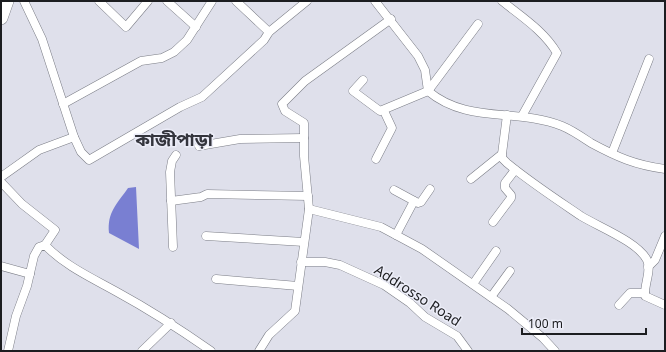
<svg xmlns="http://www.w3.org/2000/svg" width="666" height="352" viewBox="0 0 666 352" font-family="'Noto Sans','Noto Sans Bengali',sans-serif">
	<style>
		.water { fill: #797fd2 }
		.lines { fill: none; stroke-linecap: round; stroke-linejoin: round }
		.street-casing { stroke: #7b7d86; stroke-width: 9 }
		.primary-casing { stroke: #7b7d86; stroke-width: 14 }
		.street { stroke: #fff; stroke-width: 8 }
		.primary { stroke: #fff; stroke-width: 13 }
		.labels { text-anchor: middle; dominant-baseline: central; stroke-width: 3; stroke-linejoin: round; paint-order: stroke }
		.street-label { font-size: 14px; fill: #1c1d20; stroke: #ecedf8 }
		.district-label { font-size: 18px; font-weight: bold; fill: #34353d; stroke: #ecedf8 }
	</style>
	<rect width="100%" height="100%" fill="#dfe0eb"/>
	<!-- water -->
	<path class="water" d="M136,187L139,249L109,233C107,212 117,204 128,188Z"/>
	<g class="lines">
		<!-- street casing -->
		<g class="street-casing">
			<g id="street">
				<polyline points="24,1 42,39 74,137 81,152 89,160 180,107 202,97 264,40 269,32 307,1"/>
				<polyline points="99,1 126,27 148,1"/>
				<polyline points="167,1 196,27"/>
				<polyline points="236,1 269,32"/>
				<path d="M375,1L418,56L425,70L428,91C467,124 517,108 562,126C572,130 582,137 591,143C617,157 635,165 665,169"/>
				<path d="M502,1C522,17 544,31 557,53L522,116"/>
				<polyline points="363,80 353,91 380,111 428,91 478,24"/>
				<polyline points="63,104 141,61 162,58 174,52 187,40 212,1"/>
				<path d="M507,115L502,154V158L507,163C530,182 556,199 581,216C599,227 638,242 647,260C652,270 644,284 645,296L665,305"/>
				<polyline points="199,146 240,139 304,138"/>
				<polyline points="612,153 649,59"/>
				<polyline points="376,159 392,128 384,111"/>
				<polyline points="1,177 39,150 74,137"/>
				<polyline points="471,179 502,154"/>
				<polyline points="1,182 22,204 55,230 45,245"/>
				<polyline points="394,190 418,203 421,202 430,189"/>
				<polyline points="171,201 201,197 207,194 308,196"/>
				<polyline points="309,209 381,227 422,249 508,309 543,338 555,351"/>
				<polyline points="493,222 511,198 511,195 505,188 505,183 515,170"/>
				<polyline points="396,235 414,201"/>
				<polyline points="206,236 304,242"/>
				<polyline points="173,247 170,172 172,161 176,155"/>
				<polyline points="301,262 325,262 340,265 384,285 410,303 425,317 457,336 468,351"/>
				<polyline points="1,266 30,274"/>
				<polyline points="648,267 655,260 665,236"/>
				<polyline points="216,279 298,286"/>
				<polyline points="473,284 496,251"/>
				<polyline points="491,297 510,271"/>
				<polyline points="619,305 630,293 645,293"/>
				<path d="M8,351L16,316L27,286L34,256L39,247L45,245C65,266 92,278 117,292C150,310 181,330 211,351"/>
				<polyline points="142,351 171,323"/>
				<polyline points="259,351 269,335 295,311 309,209 304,156 304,123 285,111 282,104 305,81 391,19"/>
			</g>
		</g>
		<!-- primary casing -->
		<g class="primary-casing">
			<polyline id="primary" points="1,18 7,1"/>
		</g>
		<!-- street -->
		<use href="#street" class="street"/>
		<!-- primary -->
		<use href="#primary" class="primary"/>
	</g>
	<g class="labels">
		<!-- street labels -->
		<g class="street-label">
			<text transform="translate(418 295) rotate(33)">Addrosso Road</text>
		</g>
		<!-- district labels -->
		<g class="district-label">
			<text x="174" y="139">কাজীপাড়া</text>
		</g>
	</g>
	<!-- border -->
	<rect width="666" height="352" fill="none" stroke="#1c1d20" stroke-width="4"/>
	<!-- scale -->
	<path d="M522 328v6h124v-6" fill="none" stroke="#1c1d20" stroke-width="2"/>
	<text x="528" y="328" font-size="12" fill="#1c1d20" stroke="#ecedf8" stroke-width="3" paint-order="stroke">100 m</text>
</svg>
